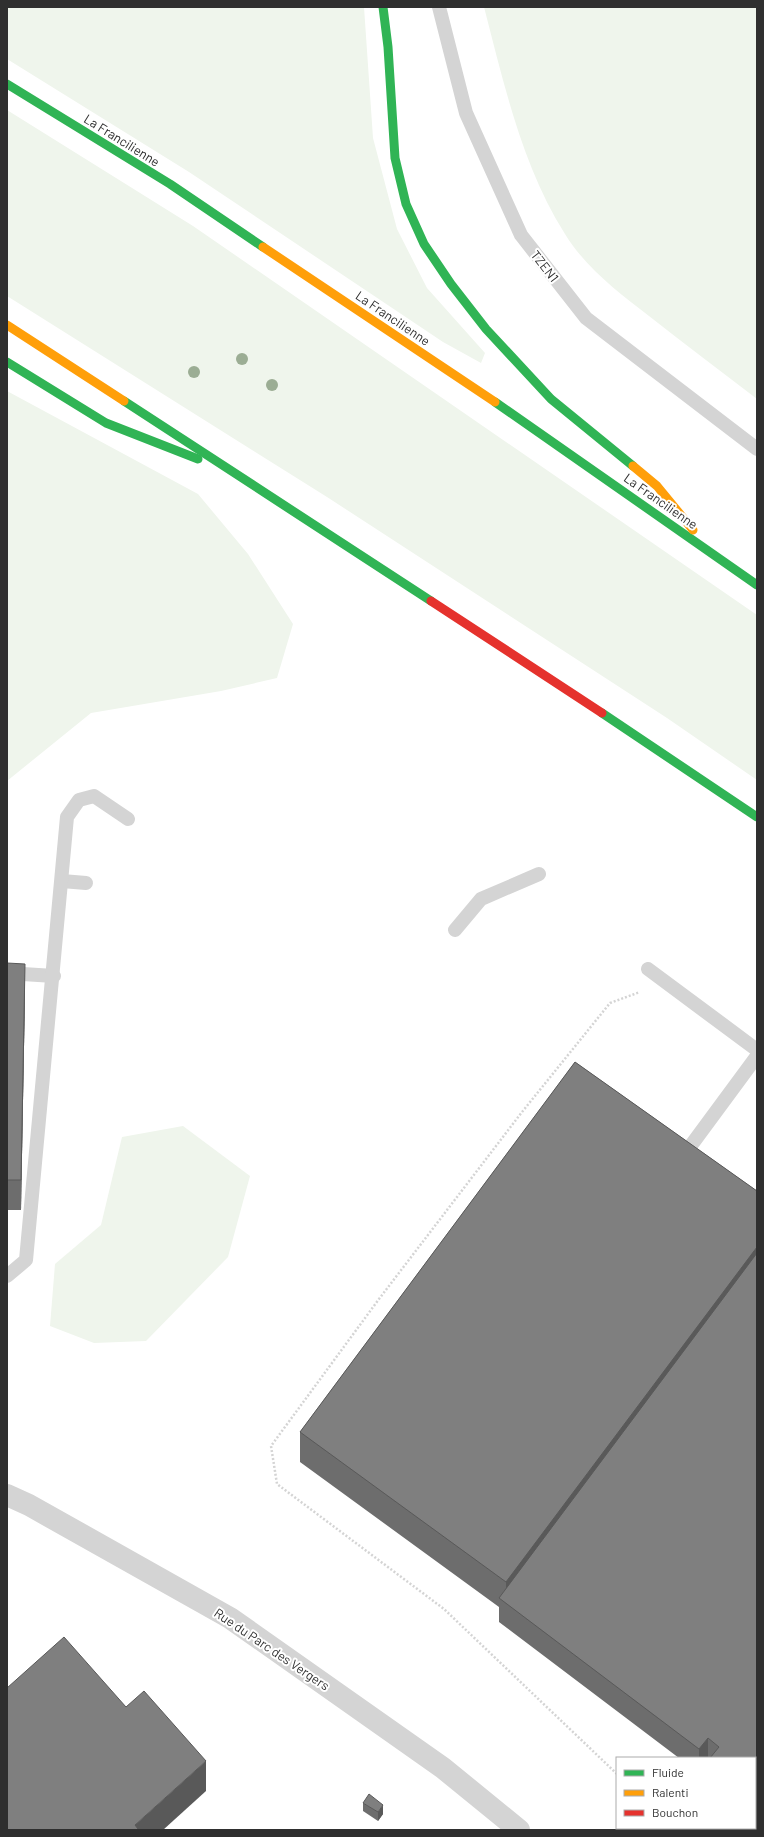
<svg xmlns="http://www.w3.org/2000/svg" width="764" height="1837" viewBox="0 0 764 1837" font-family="Barlow,sans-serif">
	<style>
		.green { fill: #eff5ec }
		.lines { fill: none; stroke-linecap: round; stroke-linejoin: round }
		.path { stroke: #d4d4d4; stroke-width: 2.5; stroke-dasharray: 2 2; stroke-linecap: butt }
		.lane { stroke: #d4d4d4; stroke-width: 14 }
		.street { stroke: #d4d4d4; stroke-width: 22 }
		.fast { stroke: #30b455; stroke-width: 9 }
		.slow { stroke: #ff9f0a; stroke-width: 9 }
		.jam { stroke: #e5322d; stroke-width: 9 }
		.tree { fill: #9bad94 }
		.wall { fill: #6d6d6d }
		.shaded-wall { fill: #595959 }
		.building { fill: #7f7f7f; stroke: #595959 }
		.labels { text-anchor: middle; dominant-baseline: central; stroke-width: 4; stroke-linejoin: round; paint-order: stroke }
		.street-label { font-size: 13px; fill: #2f2f2f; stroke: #fff }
	</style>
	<rect width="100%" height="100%" fill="#fff"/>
	<!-- green -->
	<g class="green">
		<polygon points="7,7 364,7 373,138 397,229 427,288 485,353 481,363 443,342 189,172 7,59"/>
		<path d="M484,7H757V399C721,371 684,344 649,316C619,293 585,267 565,234C522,166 504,84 484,7Z"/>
		<polygon points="7,110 193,226 757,615 757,780 667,718 327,497 7,296"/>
		<polygon points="7,391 198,494 248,554 293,624 277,678 221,691 91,713 7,781"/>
		<polygon points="183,1126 250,1176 228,1257 146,1341 94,1343 50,1326 55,1264 101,1225 122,1137"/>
	</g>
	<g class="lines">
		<!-- path -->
		<g class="path">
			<polyline points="617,1774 444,1609 277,1484 271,1446 379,1299 522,1112 610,1003 640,992"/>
			<polyline points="678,1828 681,1830"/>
		</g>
		<!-- lane -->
		<g class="lane">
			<polyline points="439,7 466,113 521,235 586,318 757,449"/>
			<polyline points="62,881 86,883"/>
			<polyline points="455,930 481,899 539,874"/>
			<polyline points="648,969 757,1050"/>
			<polyline points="7,973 54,976"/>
			<polyline points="681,1159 757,1056"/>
			<polyline points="7,1276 26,1260 67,817 79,800 94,796 128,819"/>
		</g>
		<!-- street -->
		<polyline class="street" points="7,1495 29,1505 230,1618 443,1768 519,1830"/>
		<!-- fast -->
		<g class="fast">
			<polyline points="383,7 388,47 395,158 406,204 424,244 451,284 486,329 551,399 633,466"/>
			<polyline points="7,84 170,184 263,247"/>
			<polyline points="7,362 106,423 198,459"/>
			<polyline points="124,401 431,601"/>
			<polyline points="495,402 757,585"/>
			<polyline points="602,713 757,817"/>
		</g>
		<!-- slow -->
		<g class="slow">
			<polyline points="263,247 495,402"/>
			<polyline points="7,325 124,401"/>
			<polyline points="633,466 657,486 693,530"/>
		</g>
		<!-- jam -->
		<polyline class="jam" points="431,601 602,713"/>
	</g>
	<!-- trees -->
	<g class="tree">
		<circle cx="242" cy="359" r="6"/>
		<circle cx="194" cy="372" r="6"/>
		<circle cx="272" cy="385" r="6"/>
	</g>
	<!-- wall -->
	<g class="wall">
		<polygon points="7,963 25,993 21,1210 7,1210"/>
		<polygon points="575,1062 757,1191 757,1830 705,1830 702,1828 755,1828 755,1758 679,1758 499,1622 499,1607 300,1462 300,1432"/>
		<polygon points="363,1803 383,1814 378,1821 363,1811"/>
	</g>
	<!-- shaded-wall -->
	<g class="shaded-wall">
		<polygon points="25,964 25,993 21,1210 21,1180"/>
		<polygon points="757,1247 757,1277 506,1603 506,1582"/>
		<polygon points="708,1738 708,1758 699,1758 699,1749"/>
		<polygon points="206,1761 206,1791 163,1830 135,1830 135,1825"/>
		<polygon points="383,1805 383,1814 378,1821 378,1812"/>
	</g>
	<!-- building -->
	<g class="building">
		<polygon points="7,963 25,964 21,1180 7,1180"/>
		<polygon points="575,1062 757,1191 757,1247 506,1582 300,1432"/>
		<polygon points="757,1253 757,1830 737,1830 734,1828 755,1828 755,1758 710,1758 719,1747 708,1738 699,1749 499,1598"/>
		<polygon points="64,1637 126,1707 144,1691 206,1761 135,1825 138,1829 137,1830 7,1830 7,1688"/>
		<polygon points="369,1794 383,1805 378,1812 363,1803"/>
	</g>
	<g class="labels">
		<!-- street labels -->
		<g class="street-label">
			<text transform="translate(122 140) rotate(32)">La Francilienne</text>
			<text transform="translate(545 266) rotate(52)">TZEN1</text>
			<text transform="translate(393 318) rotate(34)">La Francilienne</text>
			<text transform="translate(661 501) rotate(35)">La Francilienne</text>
			<text transform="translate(272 1649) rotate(34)">Rue du Parc des Vergers</text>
		</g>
	</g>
	<!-- border -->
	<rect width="764" height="1837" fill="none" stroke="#2f2f2f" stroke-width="16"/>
	<!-- legend -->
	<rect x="616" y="1757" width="140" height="72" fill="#ffffff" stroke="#acacac"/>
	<rect x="624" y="1770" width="20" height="6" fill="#30b455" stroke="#acacac"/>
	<text x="652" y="1777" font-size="12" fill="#2f2f2f">Fluide</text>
	<rect x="624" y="1790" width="20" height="6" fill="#ff9f0a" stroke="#acacac"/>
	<text x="652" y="1797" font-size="12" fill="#2f2f2f">Ralenti</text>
	<rect x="624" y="1810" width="20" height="6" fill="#e5322d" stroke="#acacac"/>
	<text x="652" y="1817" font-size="12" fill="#2f2f2f">Bouchon</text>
</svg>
